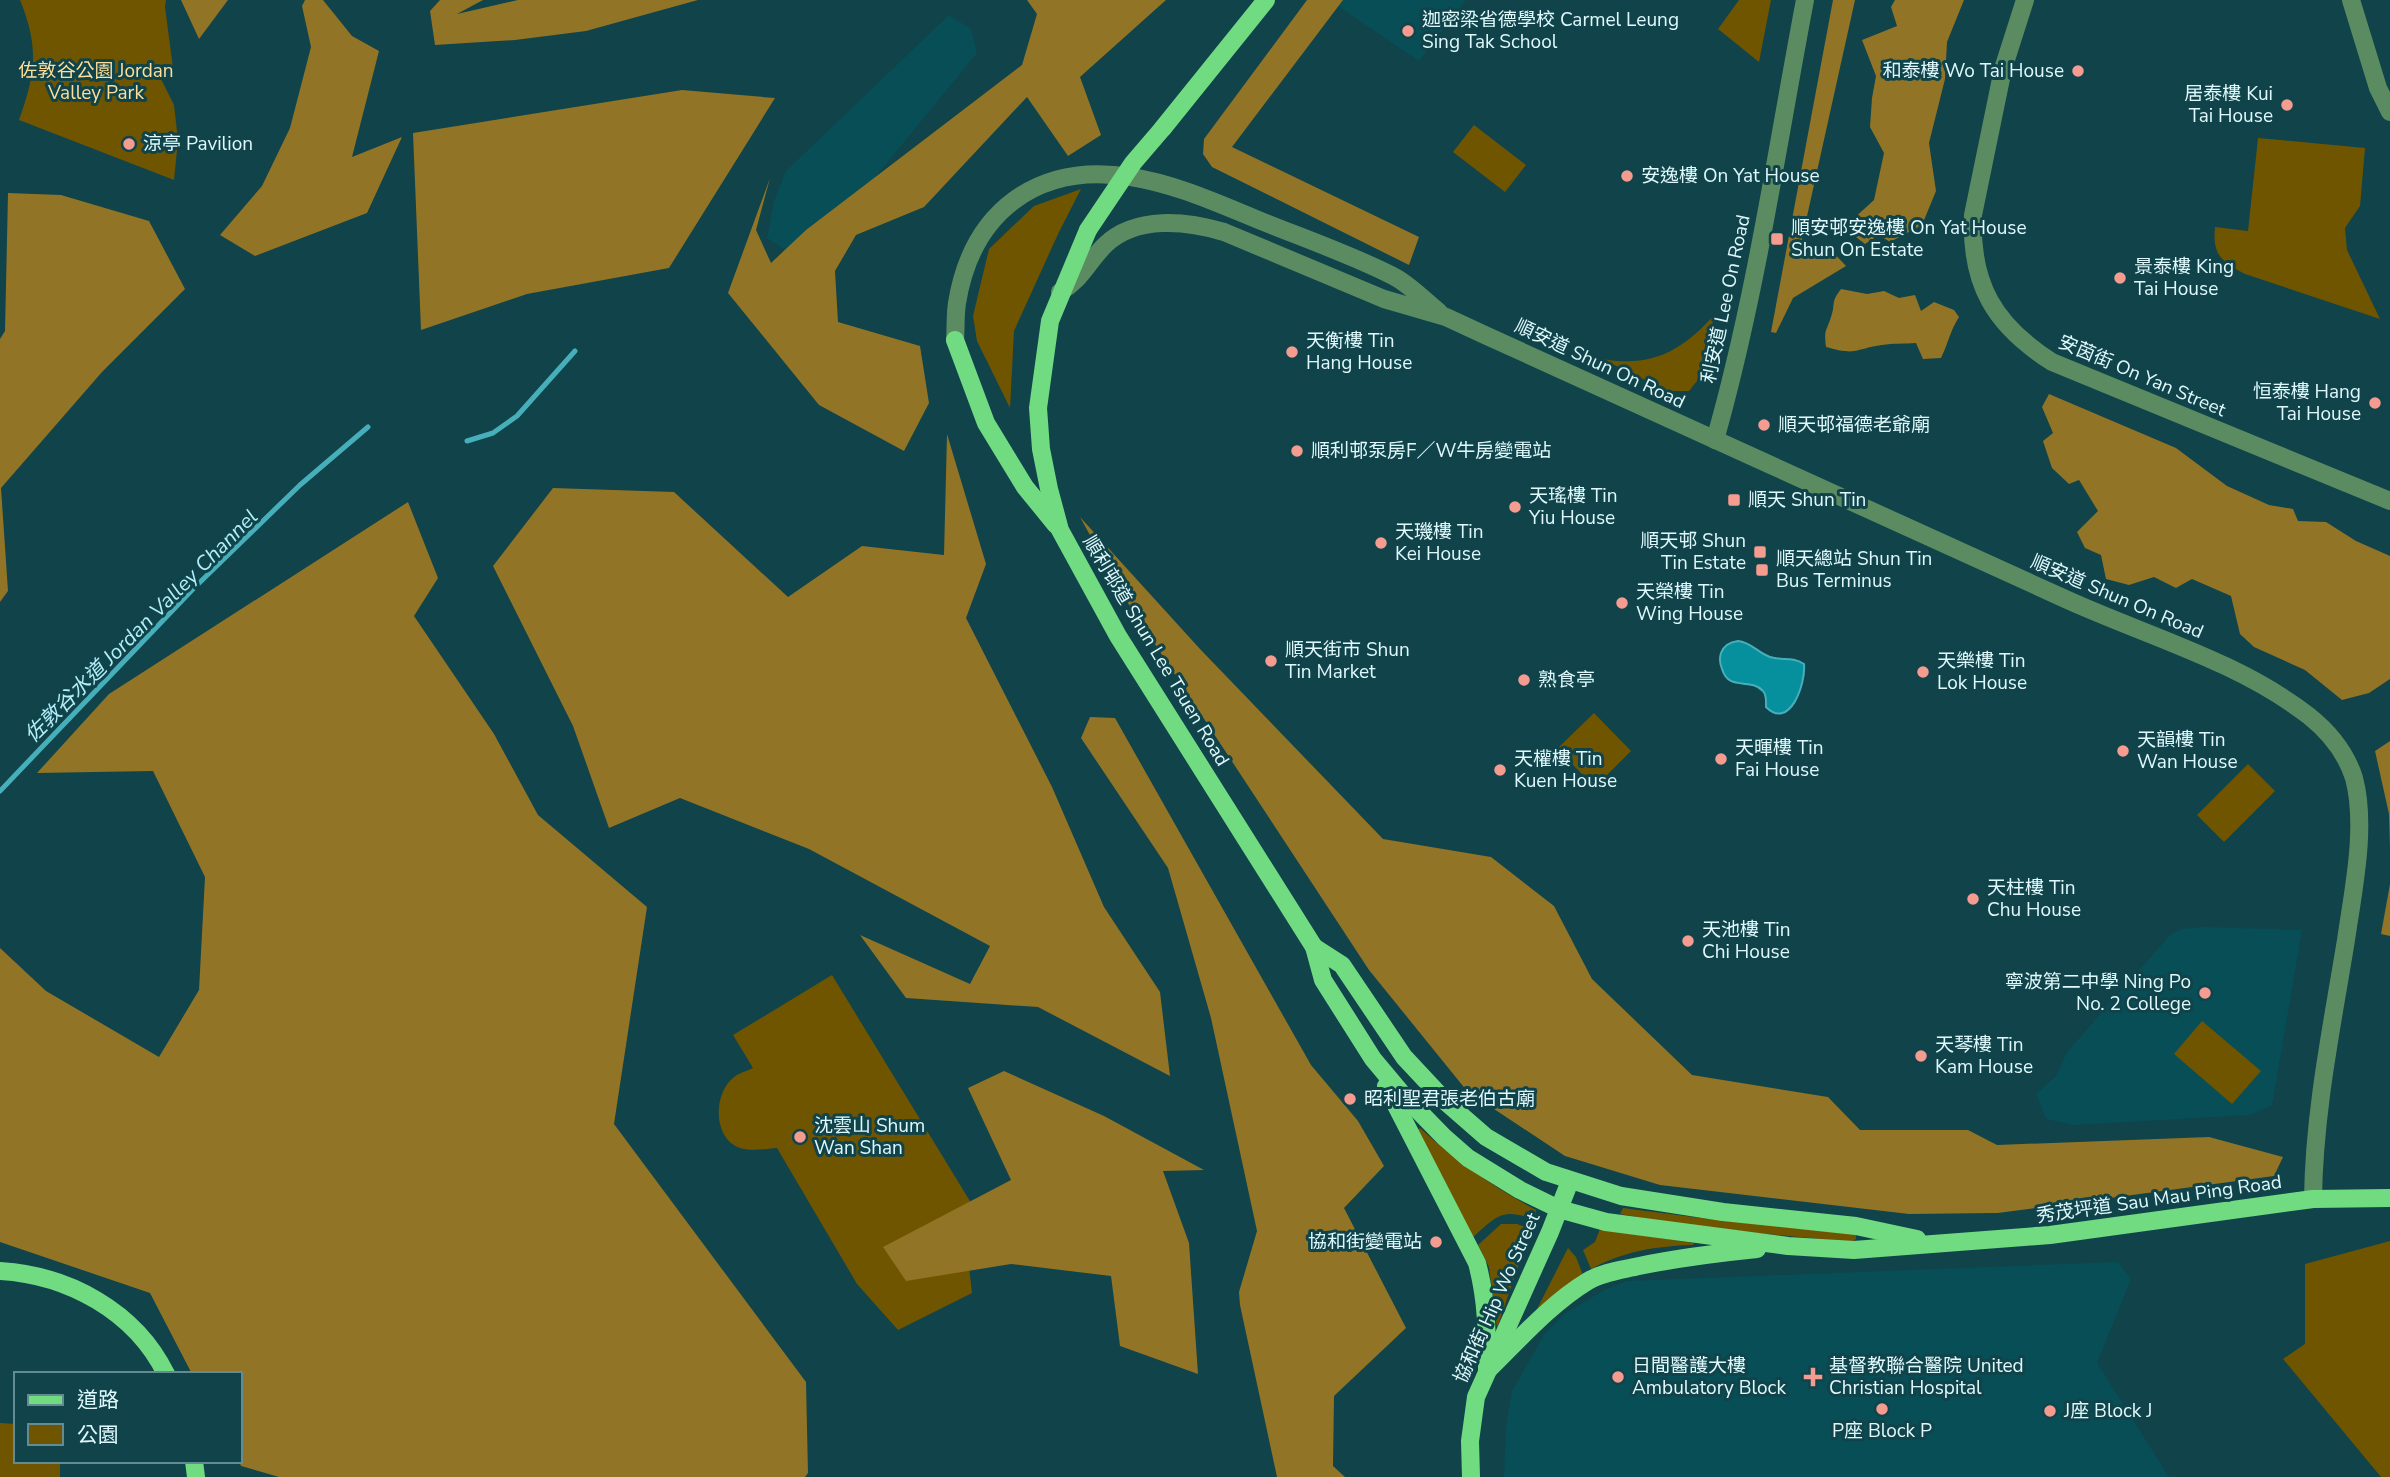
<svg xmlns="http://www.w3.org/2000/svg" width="2390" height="1477" viewBox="0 0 2390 1477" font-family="'Nunito Sans','Noto Sans TC',sans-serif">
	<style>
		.built { fill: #084e56 }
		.green { fill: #6f5500 }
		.forest { fill: #917425 }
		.water { fill: #06909e; stroke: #47afba; stroke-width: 2 }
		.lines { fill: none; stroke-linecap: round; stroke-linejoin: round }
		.stream { stroke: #47afba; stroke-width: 5 }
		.minor { stroke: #5b8c61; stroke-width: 18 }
		.major { stroke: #71db82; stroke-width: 18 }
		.major-bridge { stroke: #71db82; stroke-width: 18 }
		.poi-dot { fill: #f59c91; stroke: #10434a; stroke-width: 2.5 }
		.labels { text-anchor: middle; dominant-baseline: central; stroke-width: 6; stroke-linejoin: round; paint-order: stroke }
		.poi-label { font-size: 19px; fill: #dff8fc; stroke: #10434a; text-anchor: start }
		.park-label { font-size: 19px; fill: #fddf99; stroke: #10434a }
		.street-label { font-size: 19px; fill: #dff8fc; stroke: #10434a }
		.water-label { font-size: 21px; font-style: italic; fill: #b2eff8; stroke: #10434a }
	</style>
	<rect width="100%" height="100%" fill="#10434a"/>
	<!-- built -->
	<g class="built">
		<polygon points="1333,0 1466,0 1419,61 1332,2"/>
		<polygon points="949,15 971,29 977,53 805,263 767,238 774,201 786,171"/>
		<polygon points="2203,927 2302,930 2272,1105 2250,1115 2074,1125 2046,1119 2036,1094 2056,1076 2067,1052 2170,935 2182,929"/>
		<polygon points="2118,1262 2131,1279 2097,1363 2169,1477 1504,1477 1506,1428 1512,1391 1545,1333 1566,1313 1606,1289 1627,1281"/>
	</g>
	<!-- green -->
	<g class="green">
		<path d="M20,0H166L165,7L173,68L158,73L174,105L178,140L174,180L19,120C36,73 39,47 20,0Z"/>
		<polygon points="1739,0 1771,0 1759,62 1718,29"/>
		<polygon points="1474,125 1526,165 1505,192 1453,152"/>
		<path d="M2258,138L2365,148L2360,206L2345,228L2347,250L2380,319L2245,274C2222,262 2212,255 2215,227L2248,231Z"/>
		<polygon points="1081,189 1059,232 1014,331 1010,408 977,341 973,316 989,249 1034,206"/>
		<path d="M1715,314L1697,381L1689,391H1668L1602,359C1653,368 1683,350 1715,314Z"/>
		<polygon points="1594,713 1631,751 1595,787 1557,749"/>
		<polygon points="2248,764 2275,791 2224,842 2197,815"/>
		<path d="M832,975L976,1211L967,1249L972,1293L898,1330L857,1284L777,1148C767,1149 754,1151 744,1149C713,1143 712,1095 733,1078C738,1073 747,1071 753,1068L733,1035Z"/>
		<polygon points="2202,1021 2261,1071 2232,1104 2174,1054"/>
		<path d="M1420,1128C1456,1161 1493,1187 1536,1210L1535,1220C1502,1207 1497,1216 1473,1237L1418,1130Z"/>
		<polygon points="1623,1208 1701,1218 1852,1232 1856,1235 1856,1239 1852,1242 1702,1228 1620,1214"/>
		<polygon points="1501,1224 1517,1224 1531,1229 1497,1328 1489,1267 1478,1245"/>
		<path d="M1600,1229L1694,1243L1693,1245C1657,1246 1624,1251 1591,1269L1583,1250L1595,1242Z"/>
		<polygon points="2390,1241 2390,1477 2381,1477 2283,1359 2305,1344 2305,1264"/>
		<polygon points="1568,1248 1576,1257 1583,1275 1534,1315"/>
		<polygon points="0,1423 16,1424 16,1461 60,1461 60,1477 0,1477"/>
	</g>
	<!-- forest -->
	<g class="forest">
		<polygon points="181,0 228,0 199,39"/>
		<polygon points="305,0 323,0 352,36 379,51 352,157 402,137 367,213 255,256 220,235 262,186 290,128 311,47 302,6"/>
		<polygon points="440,0 483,0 457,14 518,0 698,0 586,31 515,40 435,45 430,11"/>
		<polygon points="1027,0 1166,0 1080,77 1101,135 1068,156 1027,97 924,207 856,235 835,271 838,322 920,346 929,403 904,451 819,405 728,293 770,178 756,230 771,263 806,230 1022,65 1037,14"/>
		<polygon points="1307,0 1343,0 1232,147 1419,237 1409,265 1212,167 1203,154 1204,139"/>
		<polygon points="1833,0 1855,0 1798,257 1831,250 1846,266 1793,298 1776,333 1771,332"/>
		<polygon points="1895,0 1964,0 1947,42 1945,79 1929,143 1936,191 1922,225 1890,242 1879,235 1865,244 1852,234 1852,220 1874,200 1884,153 1870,127 1872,98 1876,76 1862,40 1897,26 1891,7"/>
		<polygon points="682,90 775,98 669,268 527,294 421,330 413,133"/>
		<polygon points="8,193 61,195 149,221 185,289 102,372 1,488 8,591 0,602 0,339 5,331"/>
		<path d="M1841,289L1867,294L1884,291L1899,298L1915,295L1921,311L1934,302L1954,310L1959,317C1950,331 1948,344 1941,358L1923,359L1916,343C1905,344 1893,343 1882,345C1854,349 1857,356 1826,347C1824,328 1826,333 1831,317C1836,303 1830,303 1841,289Z"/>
		<polygon points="2049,394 2176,448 2227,486 2269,505 2293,509 2298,521 2326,522 2356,541 2390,556 2390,679 2369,693 2342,700 2305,670 2254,647 2240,634 2231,596 2192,579 2176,588 2154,577 2129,585 2106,579 2101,555 2085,548 2077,532 2098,511 2079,480 2069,484 2052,468 2043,441 2053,433 2042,407"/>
		<polygon points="947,434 986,564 966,618 1052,787 1104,907 1160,992 1170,1076 1038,1007 906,998 860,935 970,984 990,946 809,849 680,798 609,828 573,726 493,566 553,488 674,492 788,597 862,546 944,555"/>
		<polygon points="408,502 438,578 414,616 494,734 538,815 647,907 614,1124 806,1382 808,1473 805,1477 279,1477 241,1466 239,1461 240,1374 192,1374 150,1293 0,1242 0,948 46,991 159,1057 199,990 205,877 153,771 37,773 109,694"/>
		<polygon points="1080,517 1200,649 1383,839 1491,857 1554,906 1592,979 1692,1075 1828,1097 1860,1130 1968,1130 1997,1145 2209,1137 2283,1157 2274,1176 1998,1213 1909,1214 1660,1185 1565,1156 1467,1091 1369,970 1124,597"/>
		<polygon points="1090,717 1115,718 1311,1065 1358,1121 1384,1166 1344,1208 1406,1328 1334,1396 1333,1466 1345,1477 1277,1477 1240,1305 1239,1292 1257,1231 1211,1018 1168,868 1081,738"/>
		<polygon points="2390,741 2390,848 2389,814 2375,751"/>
		<polygon points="2390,884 2390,936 2381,934"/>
		<polygon points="1004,1071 1104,1116 1204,1170 1163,1171 1189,1243 1198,1374 1120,1346 1111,1276 1011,1264 906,1281 883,1247 1011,1180 968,1088"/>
	</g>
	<!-- water -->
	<path class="water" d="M1738,641C1751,642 1758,653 1770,657C1782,661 1792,656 1804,664C1806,683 1790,731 1766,707C1766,701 1767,696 1763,691C1750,677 1729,692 1722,669C1720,664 1719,659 1721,653C1724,645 1730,642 1738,641Z"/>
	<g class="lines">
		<!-- stream -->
		<g class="stream">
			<polyline points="467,441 493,433 517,416 575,351"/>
			<polyline points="0,791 194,588 300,485 368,427"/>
		</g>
		<!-- minor -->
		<g class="minor">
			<path d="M2025,0L2003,69L1973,215C1970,284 1994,325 2052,362L2390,501"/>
			<polyline points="2351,0 2378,88 2390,112"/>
			<path d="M1060,292C1082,279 1087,263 1105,245C1136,215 1187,221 1224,232L1384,299L1446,317L1487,336C1678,423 1870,510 2061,597C2143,635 2237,660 2309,716C2329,732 2346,753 2354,778C2367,827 2353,891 2346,940C2332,1026 2314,1112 2313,1199"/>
			<path d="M955,340C956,328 955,315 957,303C972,211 1038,162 1131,177C1176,184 1219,204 1261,221C1303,238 1352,255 1393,276C1409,284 1424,300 1439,312"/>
			<path d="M1715,440C1756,296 1777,147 1805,0"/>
		</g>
		<!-- major -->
		<g class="major">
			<polyline points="1163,128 1266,0"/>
			<polyline points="1088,230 1050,321 1038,408 1041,449 1049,489 1060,530 1118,636 1314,947 1323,980 1373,1059 1404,1096 1444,1137 1468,1158 1520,1190 1559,1209 1606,1222 1788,1246 1854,1250 2050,1235 2313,1199 2390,1198"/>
			<polyline points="955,340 986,423 1025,487 1056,525"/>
			<polyline points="1314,947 1342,965 1404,1057 1447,1103 1486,1137 1546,1172 1621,1196 1723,1212 1856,1226 1917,1239"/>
			<path d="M1386,1086L1477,1263C1487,1300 1487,1333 1487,1371"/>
			<path d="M0,1271C68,1275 135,1311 166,1374"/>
			<path d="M1487,1371C1518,1341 1550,1304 1588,1281C1603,1272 1622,1270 1639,1266C1678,1258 1717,1253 1757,1249"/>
			<polyline points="194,1461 196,1477"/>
			<polyline points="1471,1477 1470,1441 1476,1397 1550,1232 1570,1181"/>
		</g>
		<!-- major-bridge -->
		<polyline class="major-bridge" points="1088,230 1133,163 1163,128"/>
	</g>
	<!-- markers -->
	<g class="poi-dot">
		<circle cx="1408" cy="31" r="7"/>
		<circle cx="2078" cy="71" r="7"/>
		<circle cx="2287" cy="105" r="7"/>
		<circle cx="129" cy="144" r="7"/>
		<circle cx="1627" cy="176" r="7"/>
		<rect x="1770" y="232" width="14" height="14" rx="3.5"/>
		<circle cx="2120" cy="278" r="7"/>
		<circle cx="1292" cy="352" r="7"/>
		<circle cx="2375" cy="403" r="7"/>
		<circle cx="1764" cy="425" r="7"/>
		<circle cx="1297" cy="451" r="7"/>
		<rect x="1727" y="493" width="14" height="14" rx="3.5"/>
		<circle cx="1515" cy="507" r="7"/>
		<circle cx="1381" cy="543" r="7"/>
		<rect x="1753" y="545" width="14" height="14" rx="3.5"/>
		<rect x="1755" y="563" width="14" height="14" rx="3.5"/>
		<circle cx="1622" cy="603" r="7"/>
		<circle cx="1271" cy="661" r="7"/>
		<circle cx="1923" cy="672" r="7"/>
		<circle cx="1524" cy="680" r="7"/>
		<circle cx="2123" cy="751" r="7"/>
		<circle cx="1721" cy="759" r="7"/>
		<circle cx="1500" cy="770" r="7"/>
		<circle cx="1973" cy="899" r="7"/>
		<circle cx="1688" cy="941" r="7"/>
		<circle cx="2205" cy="993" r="7"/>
		<circle cx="1921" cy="1056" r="7"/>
		<circle cx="1350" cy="1099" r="7"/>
		<circle cx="800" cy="1137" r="7"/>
		<circle cx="1436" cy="1242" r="7"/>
		<circle cx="1618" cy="1377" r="7"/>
		<path d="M1809.5 1366.5h7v7h7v7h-7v7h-7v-7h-7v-7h7z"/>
		<circle cx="1882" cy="1409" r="7"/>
		<circle cx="2050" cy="1411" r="7"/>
	</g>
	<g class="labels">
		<!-- poi labels -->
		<g class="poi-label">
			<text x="1422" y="20">迦密梁省德學校 Carmel Leung<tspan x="1422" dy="22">Sing Tak School</tspan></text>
			<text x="2064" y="71" text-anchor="end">和泰樓 Wo Tai House</text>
			<text x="2273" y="94" text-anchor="end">居泰樓 Kui<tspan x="2273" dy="22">Tai House</tspan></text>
			<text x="143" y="144">涼亭 Pavilion</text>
			<text x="1641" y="176">安逸樓 On Yat House</text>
			<text x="1791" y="228">順安邨安逸樓 On Yat House<tspan x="1791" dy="22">Shun On Estate</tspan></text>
			<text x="2134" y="267">景泰樓 King<tspan x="2134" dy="22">Tai House</tspan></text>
			<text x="1306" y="341">天衡樓 Tin<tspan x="1306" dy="22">Hang House</tspan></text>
			<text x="2361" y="392" text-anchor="end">恒泰樓 Hang<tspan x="2361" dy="22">Tai House</tspan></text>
			<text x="1778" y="425">順天邨福德老爺廟</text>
			<text x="1311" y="451">順利邨泵房F／W牛房變電站</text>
			<text x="1529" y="496">天瑤樓 Tin<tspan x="1529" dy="22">Yiu House</tspan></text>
			<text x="1748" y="500">順天 Shun Tin</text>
			<text x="1395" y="532">天璣樓 Tin<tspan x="1395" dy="22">Kei House</tspan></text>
			<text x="1746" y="541" text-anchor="end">順天邨 Shun<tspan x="1746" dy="22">Tin Estate</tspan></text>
			<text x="1776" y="559">順天總站 Shun Tin<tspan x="1776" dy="22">Bus Terminus</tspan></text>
			<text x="1636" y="592">天榮樓 Tin<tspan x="1636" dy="22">Wing House</tspan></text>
			<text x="1285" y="650">順天街市 Shun<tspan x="1285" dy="22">Tin Market</tspan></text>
			<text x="1937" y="661">天樂樓 Tin<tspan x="1937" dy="22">Lok House</tspan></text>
			<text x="1538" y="680">熟食亭</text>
			<text x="2137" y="740">天韻樓 Tin<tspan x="2137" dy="22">Wan House</tspan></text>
			<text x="1735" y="748">天暉樓 Tin<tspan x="1735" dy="22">Fai House</tspan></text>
			<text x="1514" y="759">天權樓 Tin<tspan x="1514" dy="22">Kuen House</tspan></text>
			<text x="1987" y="888">天柱樓 Tin<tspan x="1987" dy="22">Chu House</tspan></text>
			<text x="1702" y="930">天池樓 Tin<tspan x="1702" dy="22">Chi House</tspan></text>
			<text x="2191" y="982" text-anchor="end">寧波第二中學 Ning Po<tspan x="2191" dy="22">No. 2 College</tspan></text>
			<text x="1935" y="1045">天琴樓 Tin<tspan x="1935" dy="22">Kam House</tspan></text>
			<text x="1364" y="1099">昭利聖君張老伯古廟</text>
			<text x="814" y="1126">沈雲山 Shum<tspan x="814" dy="22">Wan Shan</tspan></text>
			<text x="1422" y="1242" text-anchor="end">協和街變電站</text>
			<text x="1632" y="1366">日間醫護大樓<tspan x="1632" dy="22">Ambulatory Block</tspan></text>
			<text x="1829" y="1366">基督教聯合醫院 United<tspan x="1829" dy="22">Christian Hospital</tspan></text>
			<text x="2064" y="1411">J座 Block J</text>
			<text x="1882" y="1431" text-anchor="middle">P座 Block P</text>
		</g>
		<!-- park labels -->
		<g class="park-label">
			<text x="96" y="71">佐敦谷公園 Jordan<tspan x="96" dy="22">Valley Park</tspan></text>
		</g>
		<!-- street labels -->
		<g class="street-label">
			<text transform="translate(1726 299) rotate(-78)">利安道 Lee On Road</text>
			<text transform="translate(1600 364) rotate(25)">順安道 Shun On Road</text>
			<text transform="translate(2142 376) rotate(23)">安茵街 On Yan Street</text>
			<text transform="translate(2117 597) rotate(23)">順安道 Shun On Road</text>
			<text transform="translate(1156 651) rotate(59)">順利邨道 Shun Lee Tsuen Road</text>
			<text transform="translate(2159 1199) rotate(-8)">秀茂坪道 Sau Mau Ping Road</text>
			<text transform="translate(1497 1298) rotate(-66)">協和街 Hip Wo Street</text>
		</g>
		<!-- water labels -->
		<g class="water-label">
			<text transform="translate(141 626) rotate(-45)">佐敦谷水道 Jordan Valley Channel</text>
		</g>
	</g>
	<!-- legend -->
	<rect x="14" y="1372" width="228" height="91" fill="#10434a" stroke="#638b91" stroke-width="2"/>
	<rect x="28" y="1395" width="35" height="10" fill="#71db82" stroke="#638b91" stroke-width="2"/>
	<text x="77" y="1407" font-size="21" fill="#dff8fc">道路</text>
	<rect x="28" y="1424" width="35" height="21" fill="#6f5500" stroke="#638b91" stroke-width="2"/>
	<text x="77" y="1442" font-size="21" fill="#dff8fc">公園</text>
</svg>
